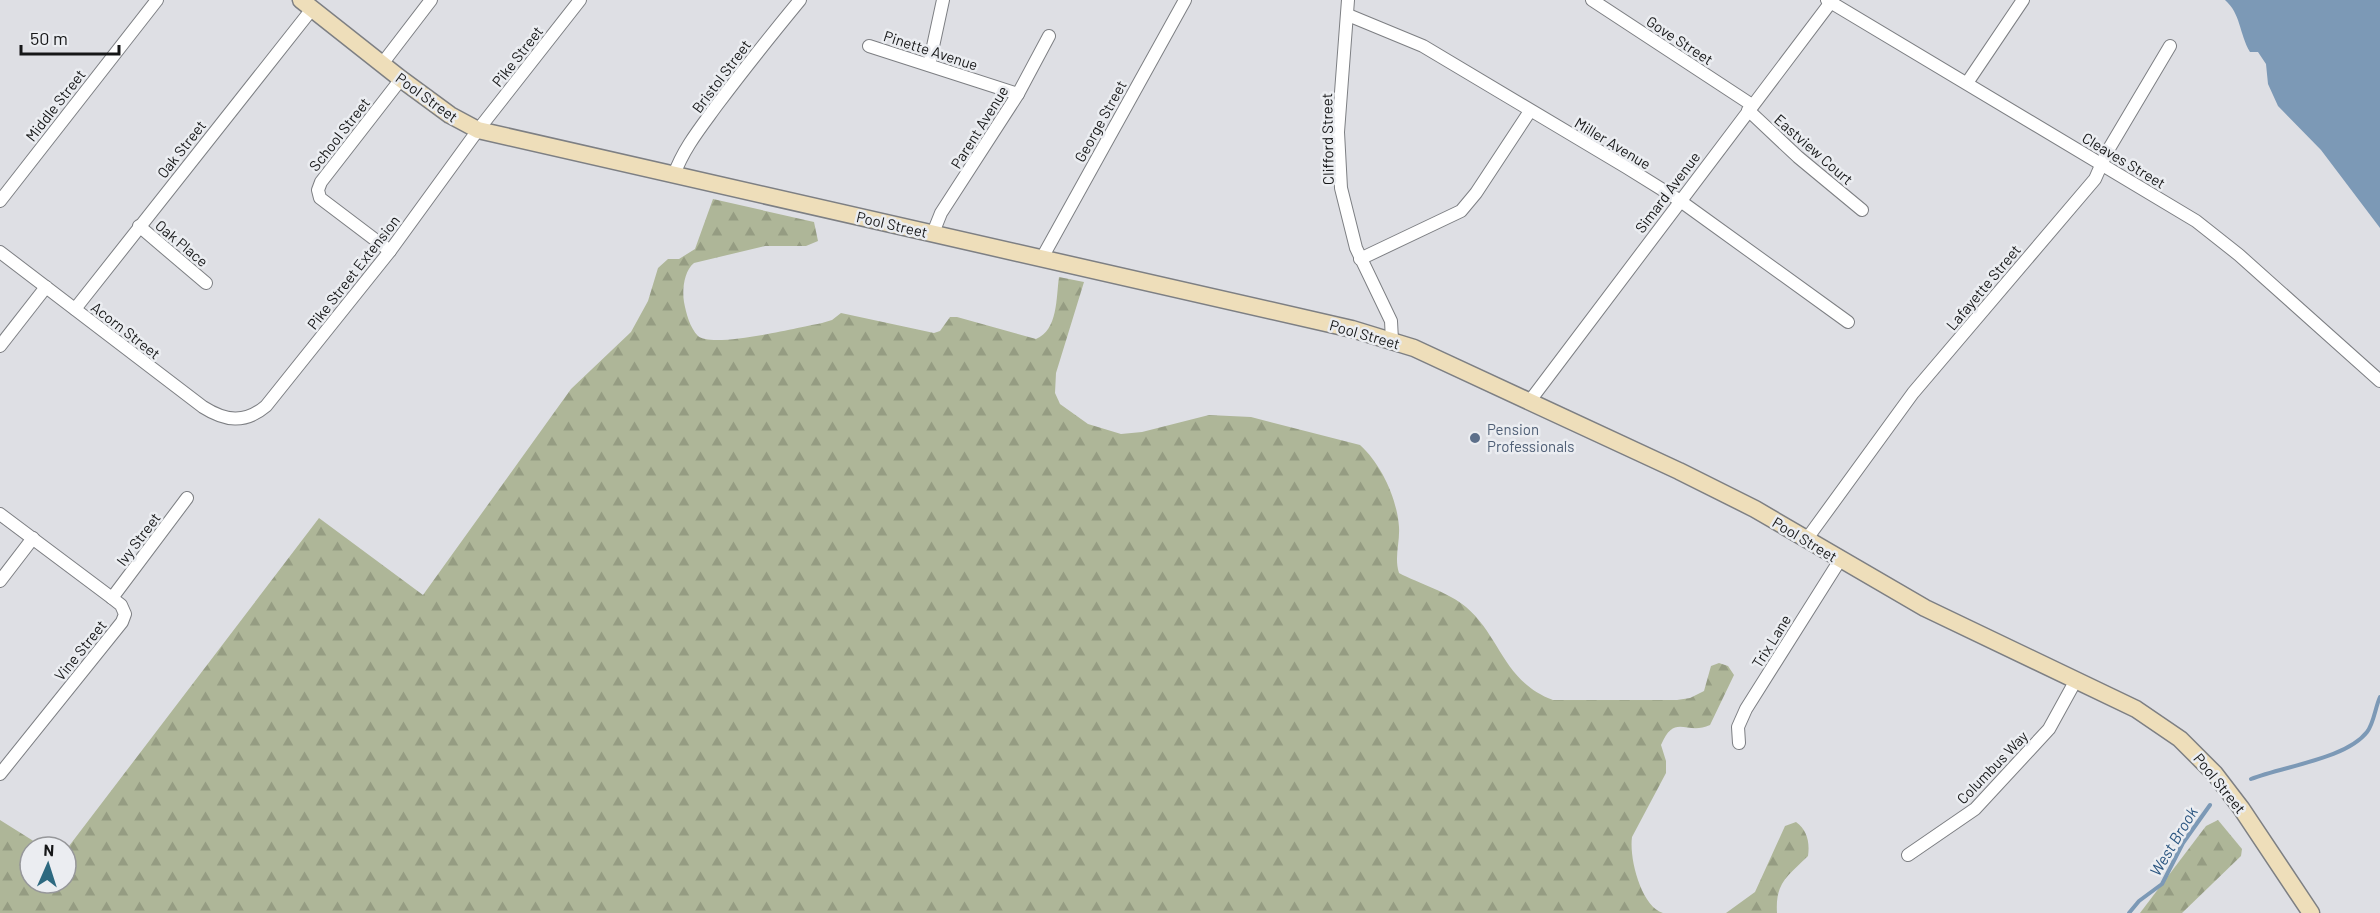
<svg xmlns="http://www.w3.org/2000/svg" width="2380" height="913" viewBox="0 0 2380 913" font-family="Barlow,sans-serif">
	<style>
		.forest { fill: url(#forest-firs) }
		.water { fill: #7c99b6 }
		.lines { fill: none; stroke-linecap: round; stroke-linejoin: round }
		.stream { stroke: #7c99b6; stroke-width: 4 }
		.minor-casing { stroke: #7d7f83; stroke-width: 14 }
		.secondary-casing { stroke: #7d7f83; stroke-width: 19 }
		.minor { stroke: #fff; stroke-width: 12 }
		.secondary { stroke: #eedeba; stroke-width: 16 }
		.service-dot { fill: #5c6f8a; stroke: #ebedf1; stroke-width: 2 }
		.labels { text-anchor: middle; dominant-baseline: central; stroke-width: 5; stroke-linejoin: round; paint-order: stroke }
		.street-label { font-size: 15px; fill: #161718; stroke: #ebedf1 }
		.service-label { font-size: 15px; fill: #4e5e75; stroke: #ebedf1; text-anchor: start }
		.water-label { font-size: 16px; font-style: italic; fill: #2b5680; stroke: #ebedf1 }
	</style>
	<defs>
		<pattern id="forest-firs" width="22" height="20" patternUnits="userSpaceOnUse" patternTransform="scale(1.5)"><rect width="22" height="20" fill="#aeb698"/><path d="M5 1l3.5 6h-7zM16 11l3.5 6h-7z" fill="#959c82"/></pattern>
	</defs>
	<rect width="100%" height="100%" fill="#dedfe4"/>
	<!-- forest -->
	<g class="forest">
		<path d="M713,199L814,222L818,241L806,246H765L694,263C684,271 682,290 684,302C686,313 690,328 698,336C712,349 800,327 822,323L832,320L841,313L934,333L940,331L950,317H957L1036,339C1058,330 1056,298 1059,277L1084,282L1056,373L1055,393L1060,404L1088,424L1121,434L1142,432L1209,415L1251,417L1360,445C1381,464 1397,498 1399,527C1400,543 1394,557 1399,573C1418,583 1450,593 1466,607C1501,637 1503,681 1553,700H1677L1690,698L1704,691L1711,666L1719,663L1728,666L1734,675L1710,725C1686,736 1675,712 1661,745L1666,761V773L1632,837C1629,858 1641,906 1663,913H0V820L43,847H30V883H66V850L319,518L423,595L571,389L631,332L648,301L658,268L668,259H679L695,249Z"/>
		<polygon points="2218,820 2242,849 2241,856 2182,913 2140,913 2206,826"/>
		<path d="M1796,822C1807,830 1810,842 1808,856C1788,876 1775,882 1777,913H1726L1755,892L1785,826Z"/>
	</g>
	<!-- water -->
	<path class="water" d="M2225,0H2380V228L2321,150L2278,106L2268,84L2266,64L2258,52H2250C2239,33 2241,14 2225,0Z"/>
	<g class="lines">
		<!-- stream -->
		<g class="stream">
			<path d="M2251,779C2284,766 2346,759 2367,732C2374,723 2375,708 2380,697"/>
			<polyline points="2129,913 2139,901 2162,884 2183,843 2210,805"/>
		</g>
		<!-- minor casing -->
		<g class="minor-casing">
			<g id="minor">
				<polyline points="1348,0 1338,132 1341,188 1356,248 1391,321 1392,340"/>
				<polyline points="1592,0 1752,105"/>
				<polyline points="1827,0 2196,221 2239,255 2380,381"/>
				<polyline points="1348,15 1423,46 1626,167 1679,200 1848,322"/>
				<polyline points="869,46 1018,94"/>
				<polyline points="382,64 431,0"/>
				<polyline points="929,65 943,0"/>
				<polyline points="1967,83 2023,0"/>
				<polyline points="1748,110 1798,157 1862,210"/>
				<path d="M674,175C683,149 701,127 717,105C744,69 772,34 800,0"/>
				<polyline points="0,201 157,0"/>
				<polyline points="139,226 206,283"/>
				<polyline points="933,233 941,213 1018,94 1049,36"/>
				<polyline points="390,251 320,198 318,190 321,182 401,79"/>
				<path d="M0,252L203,407C225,421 245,424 266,406L390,251L478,130L580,0"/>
				<polyline points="1042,258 1185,0"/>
				<polyline points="1360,259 1461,211 1476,193 1530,111"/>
				<polyline points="75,309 312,9"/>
				<polyline points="0,346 46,287"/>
				<polyline points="1529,402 1831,2"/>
				<polyline points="0,514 112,598 121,605 125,614 122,622 0,774"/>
				<polyline points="1806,540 1913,393 2095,179 2107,152 2170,46"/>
				<polyline points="0,581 33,538"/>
				<polyline points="112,598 187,498"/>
				<polyline points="1739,743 1738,727 1746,709 1840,560"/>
				<polyline points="1908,855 1975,809 2049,729 2076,680"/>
			</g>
		</g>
		<!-- secondary casing -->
		<g class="secondary-casing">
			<polyline id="secondary" points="301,0 401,79 450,115 478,130 1352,329 1414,348 1679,471 1755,509 1925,608 2136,709 2180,739 2215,774 2241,808 2311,913"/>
		</g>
		<!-- minor -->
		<use href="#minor" class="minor"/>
		<!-- secondary -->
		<use href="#secondary" class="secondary"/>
	</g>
	<!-- markers -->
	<circle class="service-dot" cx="1475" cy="438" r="6"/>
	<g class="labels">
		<!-- street labels -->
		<g class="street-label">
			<text transform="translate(1680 40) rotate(33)">Gove Street</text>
			<text transform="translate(931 50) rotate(18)">Pinette Avenue</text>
			<text transform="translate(517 56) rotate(-52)">Pike Street</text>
			<text transform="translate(721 76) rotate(-53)">Bristol Street</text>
			<text transform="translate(427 97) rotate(36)">Pool Street</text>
			<text transform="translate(55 105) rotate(-52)">Middle Street</text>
			<text transform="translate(1100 121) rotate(-61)">George Street</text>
			<text transform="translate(979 127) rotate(-58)">Parent Avenue</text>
			<text transform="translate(339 134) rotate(-52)">School Street</text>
			<text transform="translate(1327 139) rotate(-91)">Clifford Street</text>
			<text transform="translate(1613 143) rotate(31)">Miller Avenue</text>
			<text transform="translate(181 149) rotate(-52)">Oak Street</text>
			<text transform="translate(1814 149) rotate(41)">Eastview Court</text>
			<text transform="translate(2124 160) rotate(31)">Cleaves Street</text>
			<text transform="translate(1667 192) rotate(-53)">Simard Avenue</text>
			<text transform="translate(892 224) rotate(13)">Pool Street</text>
			<text transform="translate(182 243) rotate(40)">Oak Place</text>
			<text transform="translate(353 272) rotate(-52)">Pike Street Extension</text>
			<text transform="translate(1983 287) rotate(-50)">Lafayette Street</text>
			<text transform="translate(126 330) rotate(38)">Acorn Street</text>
			<text transform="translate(1365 334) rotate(16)">Pool Street</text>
			<text transform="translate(138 539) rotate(-53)">Ivy Street</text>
			<text transform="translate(1805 539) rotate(31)">Pool Street</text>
			<text transform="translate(1771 641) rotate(-58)">Trix Lane</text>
			<text transform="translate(80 650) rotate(-51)">Vine Street</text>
			<text transform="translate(1992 767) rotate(-46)">Columbus Way</text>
			<text transform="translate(2220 783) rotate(51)">Pool Street</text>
		</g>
		<!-- service labels -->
		<g class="service-label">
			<text x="1487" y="429">Pension<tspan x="1487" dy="17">Professionals</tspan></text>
		</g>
		<!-- water labels -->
		<g class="water-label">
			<text transform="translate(2173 841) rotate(-59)">West Brook</text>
		</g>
	</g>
	<!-- north arrow -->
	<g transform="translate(48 865) rotate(3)"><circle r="28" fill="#ebedf1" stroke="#96979a" stroke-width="1.5"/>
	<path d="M0-4.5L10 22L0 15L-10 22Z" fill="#2d6980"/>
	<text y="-9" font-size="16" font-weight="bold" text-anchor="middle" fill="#161718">N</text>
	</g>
	<!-- scale -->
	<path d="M21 45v9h98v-9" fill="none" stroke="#161718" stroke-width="3"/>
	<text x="30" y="45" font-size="18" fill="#161718" stroke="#ebedf1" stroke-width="4.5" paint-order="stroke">50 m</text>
</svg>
